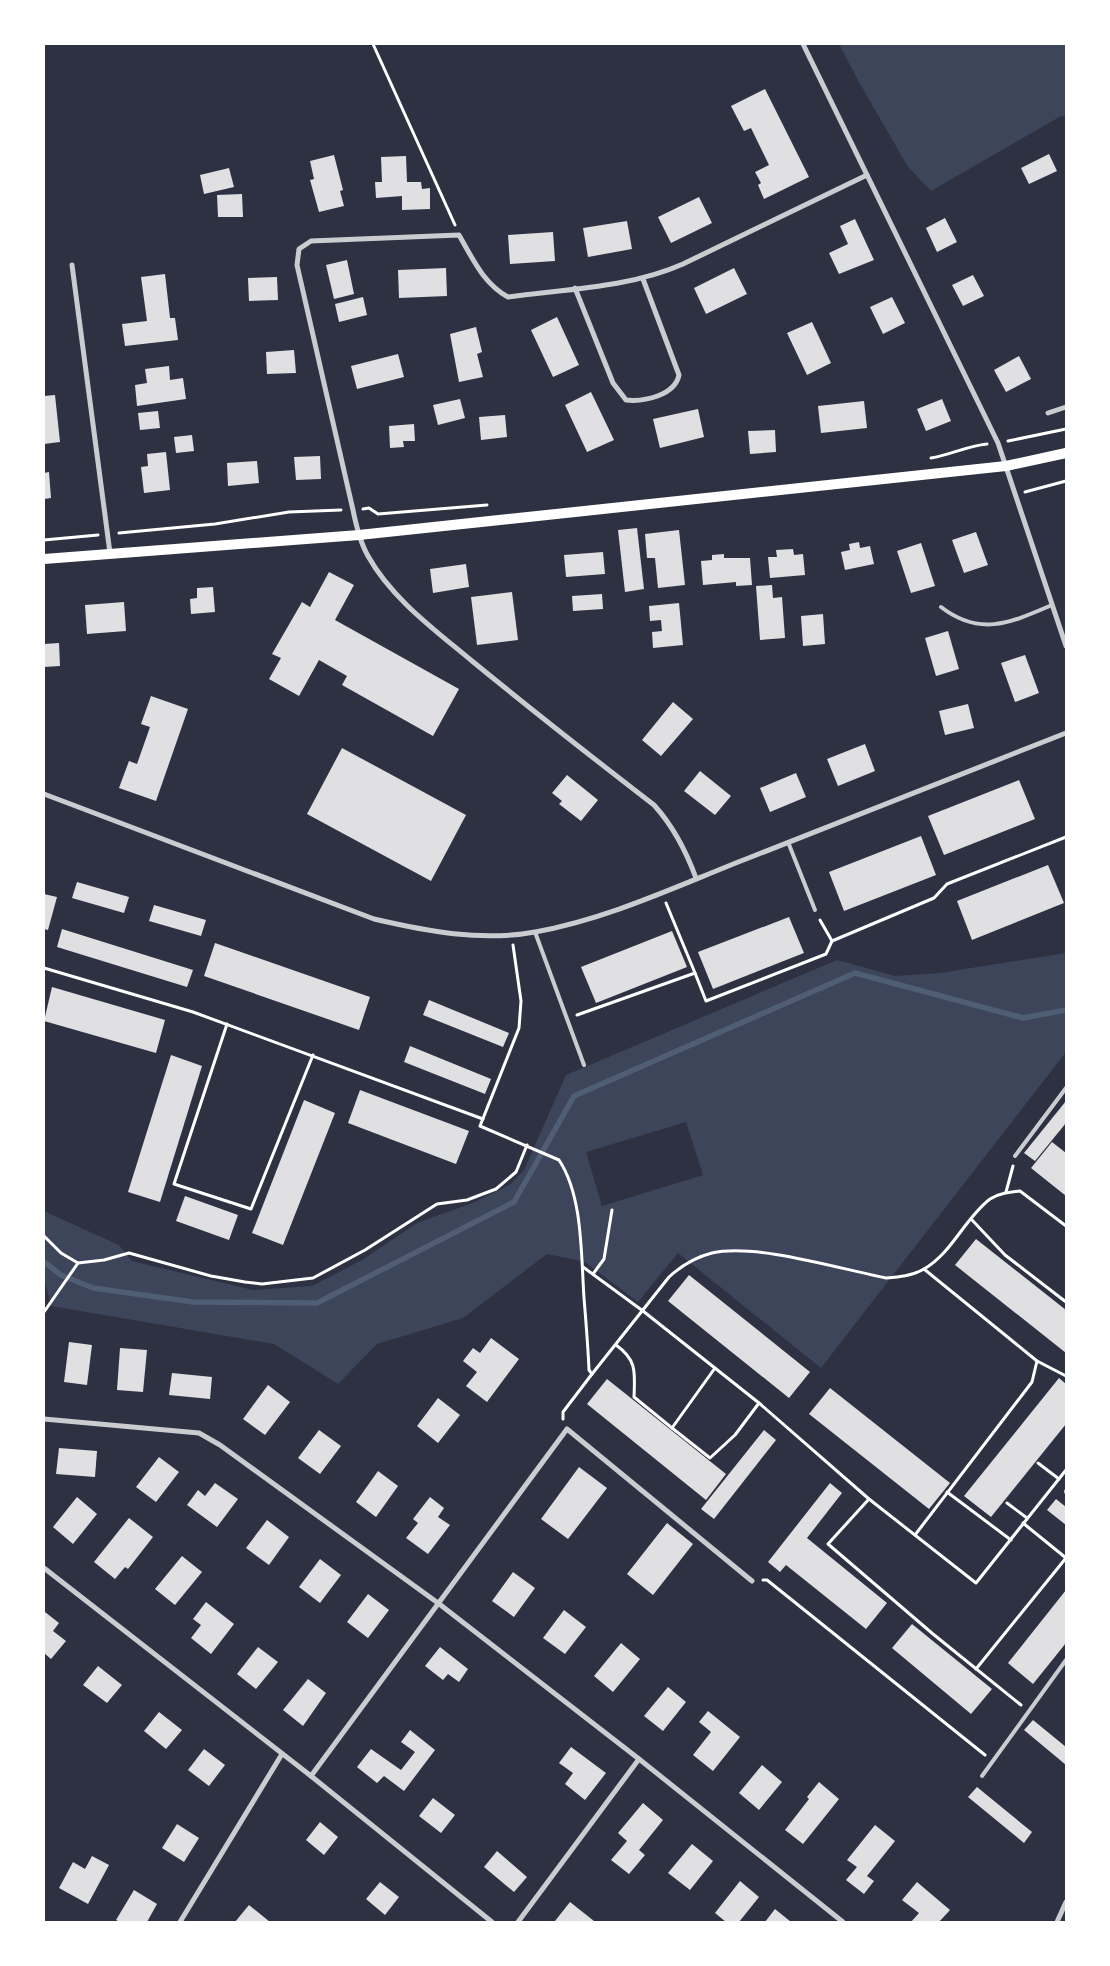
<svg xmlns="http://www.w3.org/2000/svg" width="1110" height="1966" viewBox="0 0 1110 1966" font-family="'Nunito Sans',sans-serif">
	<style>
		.green { fill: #3c4559; fill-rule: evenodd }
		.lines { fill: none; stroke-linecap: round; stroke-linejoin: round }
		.stream { stroke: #4f5d75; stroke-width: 5.5 }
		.building { fill: #e0e0e3 }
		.path { stroke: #fff; stroke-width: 3 }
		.service { stroke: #caccd0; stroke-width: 4 }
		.minor { stroke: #caccd0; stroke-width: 5 }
		.secondary { stroke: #fff; stroke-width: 10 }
	</style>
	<rect width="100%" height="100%" fill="#2d3142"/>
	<!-- green -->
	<g class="green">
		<polygon points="839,44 1066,44 1066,117 1061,116 931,191 908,167 860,84"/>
		<path d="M1066,953V1052L821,1368L678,1253L638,1302L585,1262L547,1254L463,1318L377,1344L338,1384L274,1344L51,1306L44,1278V1211L119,1245L132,1261L253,1290L312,1286L362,1260L417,1223L475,1202L511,1184L524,1170L566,1075L837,960L895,976L940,973ZM686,1122L703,1175L602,1206L586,1152Z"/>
	</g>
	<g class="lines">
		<!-- stream -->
		<polyline class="stream" points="44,1262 61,1275 93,1288 193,1302 317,1303 514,1202 574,1096 855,973 1023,1018 1066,1010"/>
	</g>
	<!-- building -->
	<g class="building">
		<polygon points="765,89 809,177 764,199 758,185 761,183 755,172 769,165 751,128 744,131 731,106"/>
		<polygon points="1049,154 1057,171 1029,184 1021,168"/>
		<polygon points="334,155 343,190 340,191 344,206 319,212 310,180 314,179 310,161"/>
		<polygon points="406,156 407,182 421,182 422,189 430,188 430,209 402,210 402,196 376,198 375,182 382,182 381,157"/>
		<polygon points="229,168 234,187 204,194 200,175"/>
		<polygon points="242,194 243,217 218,217 217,195"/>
		<polygon points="699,197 712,223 671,243 658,217"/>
		<polygon points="945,218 957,242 937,252 926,228"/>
		<polygon points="855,219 874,260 839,274 829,253 848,244 840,226"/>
		<polygon points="627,221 632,249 588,257 583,228"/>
		<polygon points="553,232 555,261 510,264 508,235"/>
		<polygon points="347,260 354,294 334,299 326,265"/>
		<polygon points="446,268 447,296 399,298 398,270"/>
		<polygon points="734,268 747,294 706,314 694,288"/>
		<polygon points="165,274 170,318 175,318 178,340 125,346 122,324 147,321 141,277"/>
		<polygon points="973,275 984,296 963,306 952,285"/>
		<polygon points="277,277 278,300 249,301 248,278"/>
		<polygon points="363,297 367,315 339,322 335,304"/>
		<polygon points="892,297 905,323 883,334 870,307"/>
		<polygon points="557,317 579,365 553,377 531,330"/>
		<polygon points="812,322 831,363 807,375 787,333"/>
		<polygon points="476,327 482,352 477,354 483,377 459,382 450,334"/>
		<polygon points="294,350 296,373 267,374 266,352"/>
		<polygon points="398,354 404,377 357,389 351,366"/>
		<polygon points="1019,356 1031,379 1006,392 994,370"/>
		<polygon points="169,366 170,380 183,378 186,399 137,406 135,385 147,383 145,369"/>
		<polygon points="591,392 614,440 587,452 565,405"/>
		<polygon points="55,395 60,442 44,444 44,396"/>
		<polygon points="460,399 465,418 438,425 433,405"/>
		<polygon points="942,399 951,421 926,431 917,409"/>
		<polygon points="864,401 867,428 821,433 818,406"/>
		<polygon points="698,409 704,437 660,448 653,419"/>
		<polygon points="158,411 160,428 140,430 138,413"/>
		<polygon points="505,415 507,437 481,440 479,417"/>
		<polygon points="414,424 415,441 403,441 404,447 390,448 389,426"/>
		<polygon points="775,430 776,452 750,454 748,431"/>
		<polygon points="192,435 194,451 176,453 174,437"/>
		<polygon points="166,452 170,490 144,493 141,467 148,466 147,454"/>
		<polygon points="320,456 321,479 296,480 294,457"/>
		<polygon points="257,461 259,483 228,486 227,463"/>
		<polygon points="49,472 51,498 44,499 44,473"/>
		<polygon points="637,528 644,589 625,592 618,530"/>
		<polygon points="679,530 685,585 658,588 655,558 647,558 645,534"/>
		<polygon points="976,532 988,565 964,573 952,540"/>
		<polygon points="859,542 860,548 870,546 874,564 845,570 841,552 850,550 849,544"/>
		<polygon points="921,543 935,586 911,593 897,551"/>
		<polygon points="793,549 794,555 803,554 805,575 770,578 768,557 777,557 776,550"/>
		<polygon points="603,552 605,574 566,577 564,555"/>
		<polygon points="724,554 724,558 750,558 752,585 736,586 736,582 703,585 701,561 712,560 712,555"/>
		<polygon points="466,564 469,587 433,593 430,569"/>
		<polygon points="329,572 354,585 335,620 459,689 433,736 342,685 347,676 319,660 299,696 269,679 281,658 272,654 302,602 310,607"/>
		<polygon points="772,585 773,598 782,597 785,638 760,640 756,586"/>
		<polygon points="213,587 215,612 191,614 190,599 197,598 197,588"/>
		<polygon points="512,592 518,640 477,645 471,597"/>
		<polygon points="602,594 603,609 573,611 572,596"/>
		<polygon points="124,602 126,631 87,634 85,605"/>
		<polygon points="679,603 683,645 653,648 652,632 662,631 661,620 650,621 649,606"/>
		<polygon points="823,614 825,644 803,646 801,616"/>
		<polygon points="948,631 959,669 936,676 925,638"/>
		<polygon points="59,643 60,666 44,667 44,644"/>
		<polygon points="1025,655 1039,693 1015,702 1001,663"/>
		<polygon points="151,696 188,709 156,801 119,788 129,761 137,764 150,727 141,724"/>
		<polygon points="673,702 693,719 661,756 642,740"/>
		<polygon points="968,704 974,728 945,735 939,711"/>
		<polygon points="865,744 875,771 838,786 827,759"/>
		<polygon points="342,748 466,815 431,881 307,814"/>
		<polygon points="700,771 731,796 715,815 684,791"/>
		<polygon points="796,773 806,797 770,812 760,788"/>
		<polygon points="567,775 598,800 581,821 559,804 562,801 552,793"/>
		<polygon points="1019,780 1035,819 944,855 928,816"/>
		<polygon points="921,836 936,875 844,911 829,872"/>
		<polygon points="1048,865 1064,903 972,940 957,901"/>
		<polygon points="77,882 129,897 124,913 72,898"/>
		<polygon points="44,894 57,897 48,930 44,929"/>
		<polygon points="154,905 206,920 201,936 149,921"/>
		<polygon points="789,917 804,953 713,989 698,952"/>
		<polygon points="62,929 193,970 187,987 57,947"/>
		<polygon points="672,931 687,967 596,1003 581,967"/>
		<polygon points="215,943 370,997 359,1030 204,976"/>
		<polygon points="52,987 165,1020 156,1053 44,1021"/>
		<polygon points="429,1000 509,1033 503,1047 423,1015"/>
		<polygon points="410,1046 491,1079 485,1094 404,1062"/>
		<polygon points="171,1055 202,1066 160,1202 128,1192"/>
		<polygon points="360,1090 469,1131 456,1164 348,1123"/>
		<polygon points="304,1100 335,1113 283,1245 252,1233"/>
		<polygon points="1066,1101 1066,1123 1035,1161 1024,1153"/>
		<polygon points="1052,1142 1066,1153 1066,1196 1031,1168"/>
		<polygon points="185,1196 238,1215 229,1240 176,1221"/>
		<polygon points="976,1239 1066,1310 1066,1353 955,1265"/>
		<polygon points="689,1275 810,1372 789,1398 668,1301"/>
		<polygon points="491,1338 519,1359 487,1402 466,1386 477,1372 463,1361 473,1348 480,1353"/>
		<polygon points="69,1342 92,1345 87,1385 64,1382"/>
		<polygon points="120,1348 147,1350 143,1392 117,1390"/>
		<polygon points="172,1373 212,1377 210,1399 169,1395"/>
		<polygon points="1059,1378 1066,1384 1066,1424 991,1517 964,1496"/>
		<polygon points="607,1379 726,1474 706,1500 587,1404"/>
		<polygon points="268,1385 290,1402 265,1435 243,1419"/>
		<polygon points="830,1388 950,1483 929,1509 809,1414"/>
		<polygon points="438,1398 460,1415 438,1443 417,1426"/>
		<polygon points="319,1430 341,1446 320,1474 298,1458"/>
		<polygon points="764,1430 776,1440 714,1519 701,1509"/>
		<polygon points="59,1448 97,1451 95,1477 56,1474"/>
		<polygon points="159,1457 179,1472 156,1502 136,1487"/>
		<polygon points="579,1467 607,1488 568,1539 541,1519"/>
		<polygon points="378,1471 398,1486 376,1517 356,1502"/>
		<polygon points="215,1483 238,1499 217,1527 187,1505 198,1490 205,1496"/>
		<polygon points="830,1483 842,1493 807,1538 887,1603 866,1629 786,1565 780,1572 768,1562"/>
		<polygon points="77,1497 97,1514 73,1544 53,1527"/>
		<polygon points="430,1497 444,1508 438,1517 450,1525 428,1554 406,1538 418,1523 413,1519"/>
		<polygon points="1056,1499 1066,1507 1066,1525 1047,1510"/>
		<polygon points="129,1518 153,1537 128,1569 125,1567 115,1579 94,1562"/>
		<polygon points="267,1520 289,1537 269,1565 246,1548"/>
		<polygon points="667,1523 693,1544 653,1595 627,1574"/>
		<polygon points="182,1556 202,1572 175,1605 155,1589"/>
		<polygon points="320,1559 341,1575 320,1603 299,1587"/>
		<polygon points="513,1572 535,1588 514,1617 492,1601"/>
		<polygon points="1066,1590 1066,1643 1033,1684 1008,1663"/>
		<polygon points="368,1594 389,1610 368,1638 347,1622"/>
		<polygon points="206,1602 234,1624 211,1654 191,1638 201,1625 193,1619"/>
		<polygon points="564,1610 586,1627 565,1654 543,1638"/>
		<polygon points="45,1612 59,1623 53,1631 66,1641 51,1659 44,1653"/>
		<polygon points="912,1624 992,1689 971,1714 892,1648"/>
		<polygon points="621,1643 640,1659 613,1692 594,1676"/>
		<polygon points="258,1647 278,1662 256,1689 237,1674"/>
		<polygon points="440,1647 468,1669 459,1682 448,1674 443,1680 425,1666"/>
		<polygon points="98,1666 122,1685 107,1703 83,1685"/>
		<polygon points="308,1679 326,1693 303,1726 283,1710"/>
		<polygon points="668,1687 686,1702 663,1731 644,1716"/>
		<polygon points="708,1711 740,1737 713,1771 693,1755 711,1732 699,1722"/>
		<polygon points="159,1712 182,1730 166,1749 144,1731"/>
		<polygon points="1033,1720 1066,1747 1066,1765 1024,1730"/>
		<polygon points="410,1730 435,1750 404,1791 384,1776 377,1783 357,1767 371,1749 401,1770 415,1752 401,1742"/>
		<polygon points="571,1747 606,1773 585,1800 565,1784 573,1773 559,1763"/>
		<polygon points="204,1749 225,1765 209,1786 188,1770"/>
		<polygon points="762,1765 782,1782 759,1810 739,1793"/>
		<polygon points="819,1782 839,1799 803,1844 785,1830 809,1799 807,1797"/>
		<polygon points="977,1787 1032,1832 1024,1843 968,1797"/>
		<polygon points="433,1798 455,1815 441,1833 419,1816"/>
		<polygon points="643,1803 663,1820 639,1850 645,1855 629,1874 611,1860 627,1841 618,1833"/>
		<polygon points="320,1822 338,1837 324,1855 306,1840"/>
		<polygon points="177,1824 199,1838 184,1862 162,1848"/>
		<polygon points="875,1825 895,1841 867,1876 874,1881 864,1894 846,1880 857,1867 847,1860"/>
		<polygon points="692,1844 713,1861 690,1890 668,1873"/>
		<polygon points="497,1851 527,1877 514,1892 484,1867"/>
		<polygon points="92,1856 109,1865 88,1904 59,1888 73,1862 85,1869"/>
		<polygon points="740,1881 759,1897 739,1922 726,1922 715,1913"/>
		<polygon points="380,1882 399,1897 385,1915 366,1899"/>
		<polygon points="917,1882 950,1910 939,1922 911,1922 919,1913 902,1900"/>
		<polygon points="134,1890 157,1904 147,1922 120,1922 116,1920"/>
		<polygon points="570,1902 594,1921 593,1922 555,1921"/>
		<polygon points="249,1905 270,1922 235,1922"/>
		<polygon points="775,1909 791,1922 765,1922"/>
	</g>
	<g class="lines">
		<!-- path -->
		<g class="path">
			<polyline points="373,44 455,225"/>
			<polyline points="1008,441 1066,429"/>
			<path d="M931,458C950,455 967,446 987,444"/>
			<polyline points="1025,492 1066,481"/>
			<polyline points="363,509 369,508 378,514 487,505"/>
			<polyline points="119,533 215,524 289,512 341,510"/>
			<polyline points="44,540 98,535"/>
			<polyline points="820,920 832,941"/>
			<path d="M513,945L521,1001L519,1028L480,1126L559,1160C583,1196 581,1255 584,1298C586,1322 588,1346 589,1370L592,1374L563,1412V1419"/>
			<polyline points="44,968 193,1012 483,1119"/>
			<polyline points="695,973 706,1001 826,954 832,941 934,898 947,884 1066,837"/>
			<polyline points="577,1015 695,973 666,903"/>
			<polyline points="227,1024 174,1184 251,1209 313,1055"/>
			<polyline points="1006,1192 1013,1166"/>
			<polyline points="972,1220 1005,1255 1066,1302"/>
			<polyline points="44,1236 61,1253 78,1263 104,1260 129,1253 211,1276 245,1282 262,1284 313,1278 365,1250 437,1204 467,1200 496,1189 516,1172 527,1145"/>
			<polyline points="583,1267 643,1311 759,1403 869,1499 976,1583 1066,1470"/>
			<polyline points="593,1274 604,1259 612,1210"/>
			<polyline points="44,1312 78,1263"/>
			<path d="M616,1345C637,1360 635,1372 634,1397L672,1428"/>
			<polyline points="1037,1361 1066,1376"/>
			<polyline points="715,1368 672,1428 710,1458 735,1435 759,1403"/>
			<path d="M592,1374L669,1277C681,1266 696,1257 712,1253C756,1243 840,1269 886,1278C899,1277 912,1276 924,1269C952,1253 965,1218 990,1199C999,1193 1010,1192 1020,1191L1066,1226"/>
			<polyline points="1038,1463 1059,1479"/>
			<polyline points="947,1492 1011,1540"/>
			<polyline points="869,1499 828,1544 933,1634 1021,1705"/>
			<polyline points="1007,1503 1027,1518"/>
			<polyline points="915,1535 1032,1382 1037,1361 924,1269"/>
			<polyline points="763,1580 767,1580 985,1755"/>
			<polyline points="976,1669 1066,1558 1023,1523"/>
		</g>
		<!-- service -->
		<g class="service">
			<path d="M941,607C980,637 1010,623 1052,605"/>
			<polyline points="788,842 815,910"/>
			<polyline points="535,932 584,1065"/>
			<polyline points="1015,1156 1066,1088"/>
			<polyline points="1066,1491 1066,1492"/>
			<polyline points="982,1776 1066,1660"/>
		</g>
		<!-- minor -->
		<g class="minor">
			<polyline points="803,44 998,443 1066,646"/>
			<polyline points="72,265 110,553"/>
			<path d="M575,288L613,383L626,400C645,402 675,395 679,375L643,279"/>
			<polyline points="1048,413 1066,407"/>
			<path d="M44,794L374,919C426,931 481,942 535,932C608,919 677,886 746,859C852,817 959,775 1066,733"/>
			<path d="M696,878C686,851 674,827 654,805C593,758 532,710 472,661C435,630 392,599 368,556C360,542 356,525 353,510L297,265L299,249L311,241L459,235C473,259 483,283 508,297C566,289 629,288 683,264L867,175"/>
			<polyline points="44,1419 199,1433 220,1445 438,1603 639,1759 843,1922"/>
			<polyline points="44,1568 311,1776 492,1922"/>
			<polyline points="311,1776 567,1429 752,1581"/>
			<polyline points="180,1922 282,1754"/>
			<polyline points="518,1922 639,1759"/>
			<polyline points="1057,1922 1066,1902"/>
		</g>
		<!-- secondary -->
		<polyline class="secondary" points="44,559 359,535 1006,466 1066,453"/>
	</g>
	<!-- border -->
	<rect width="1110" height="1966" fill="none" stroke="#ffffff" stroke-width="90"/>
</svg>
